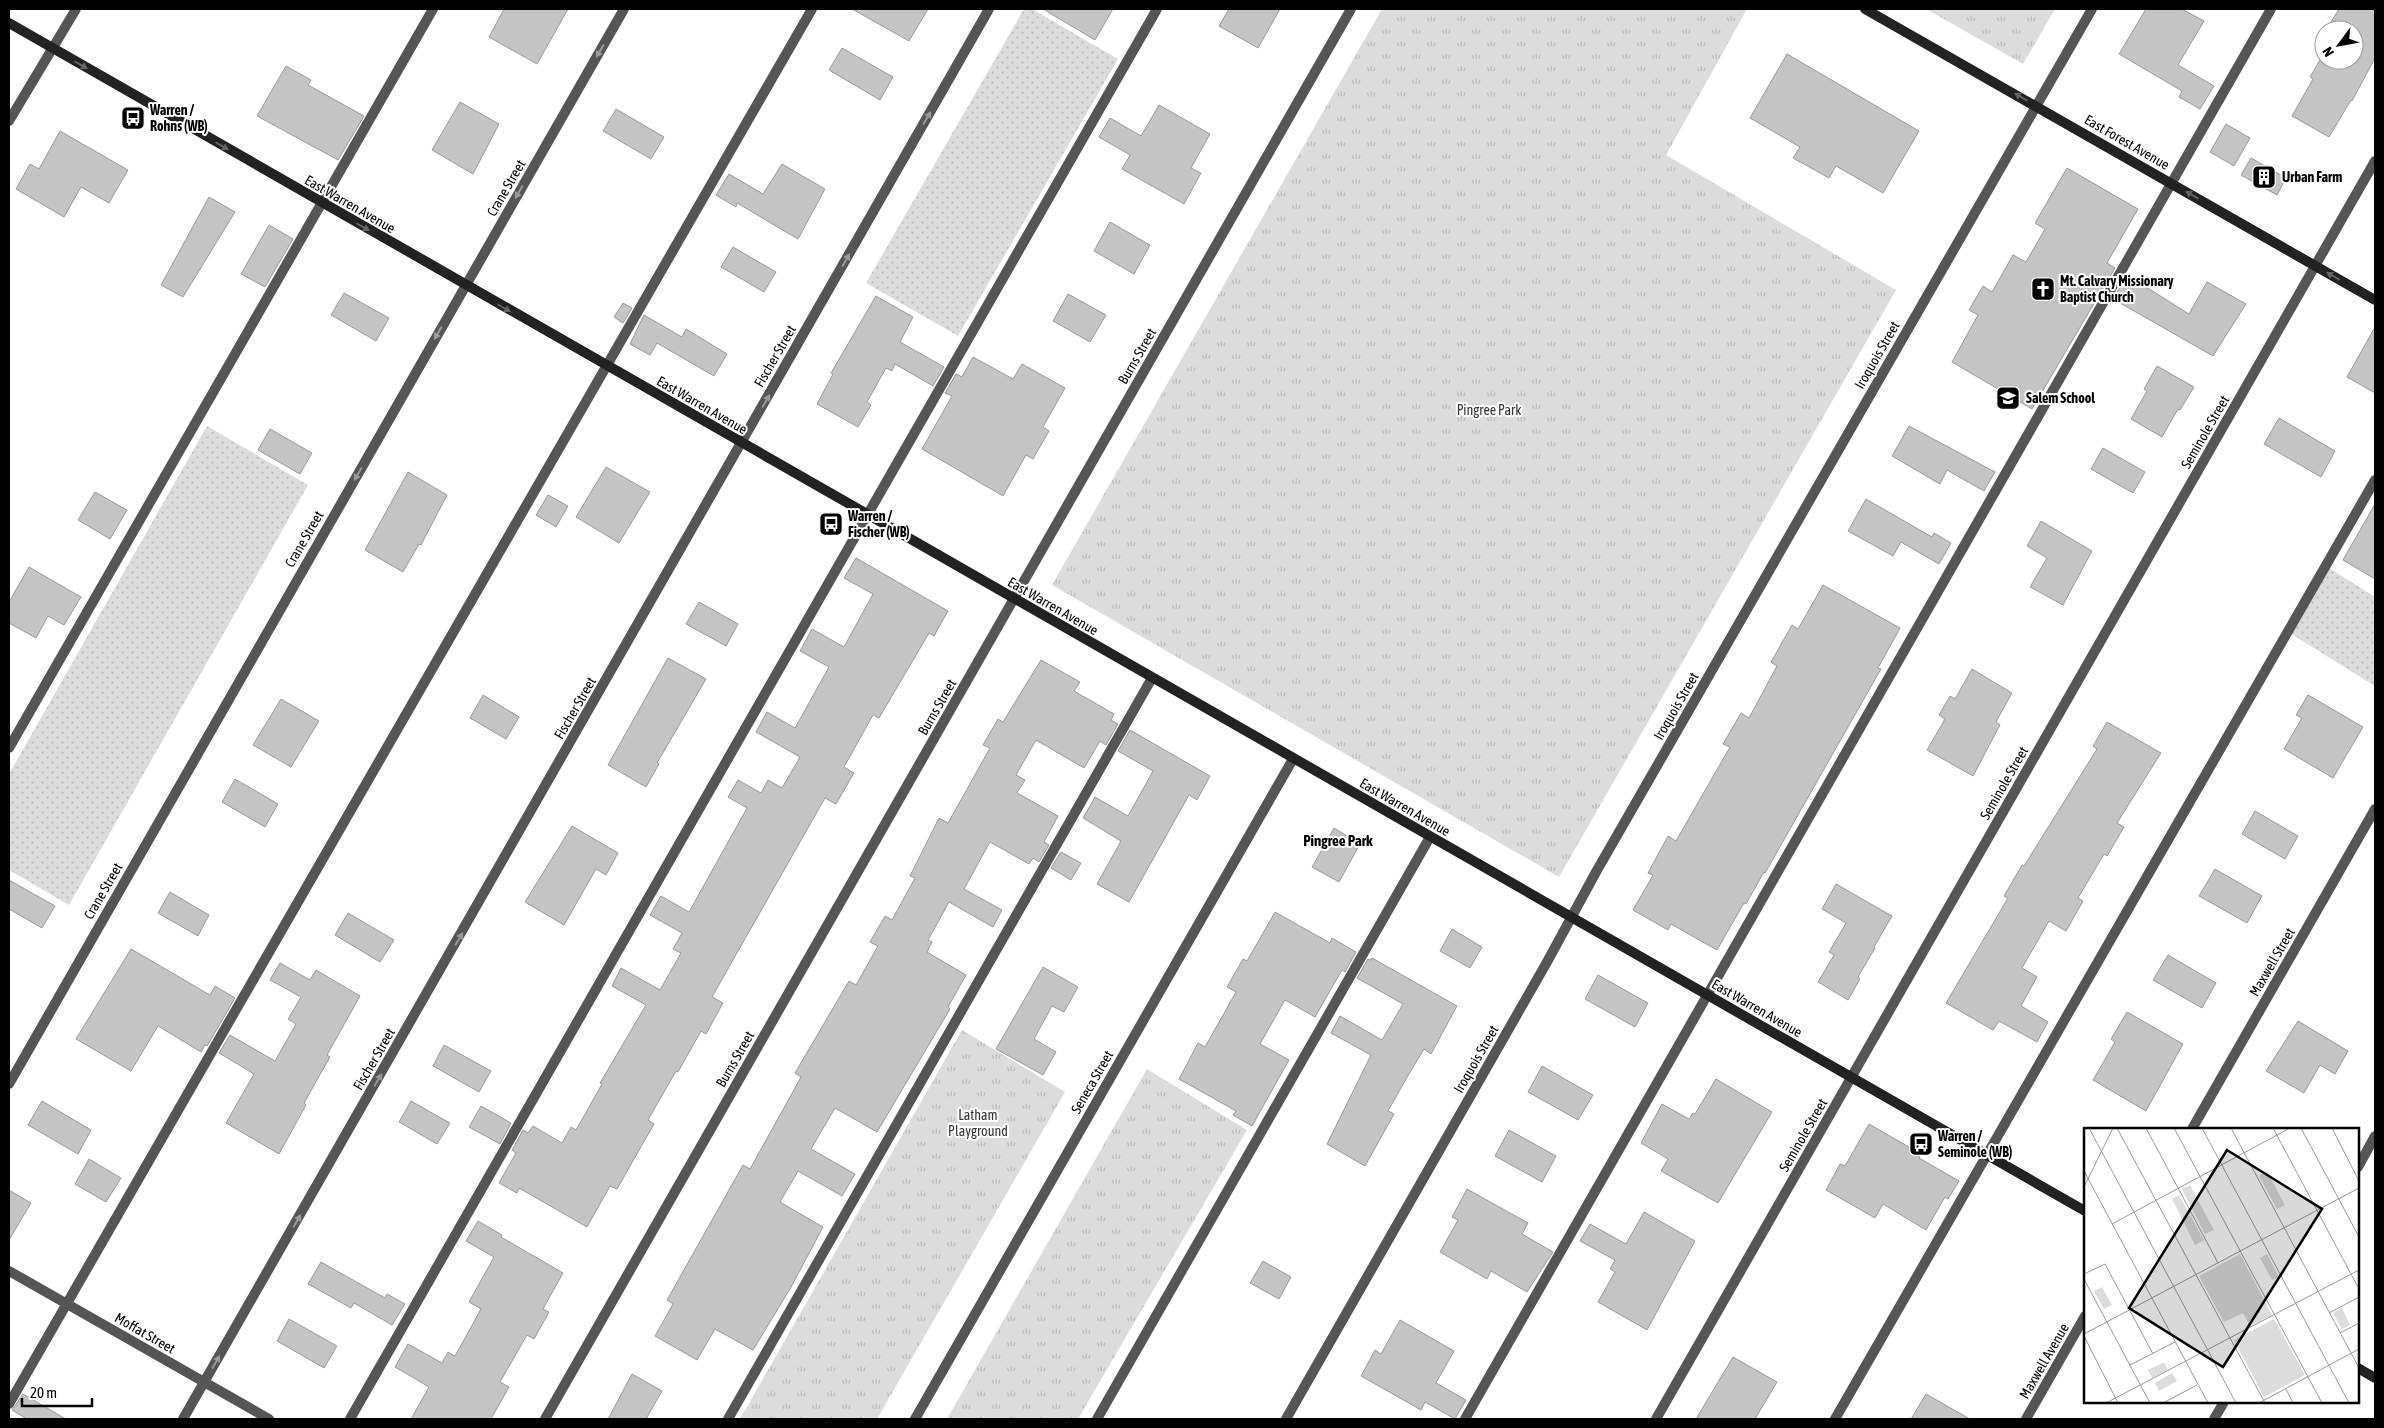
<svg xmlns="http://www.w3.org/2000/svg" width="2384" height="1428" viewBox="0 0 2384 1428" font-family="'Asap Condensed',sans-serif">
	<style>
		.grass { fill: url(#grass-dots) }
		.park { fill: url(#park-tufts) }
		.building { fill: #c4c4c4; stroke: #999 }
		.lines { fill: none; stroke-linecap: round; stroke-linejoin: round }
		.lane { stroke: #555; stroke-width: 10 }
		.street { stroke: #555; stroke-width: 10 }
		.secondary { stroke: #222; stroke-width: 10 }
		.oneway { fill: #999 }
		.oneway2 { fill: #646464 }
		.labels { text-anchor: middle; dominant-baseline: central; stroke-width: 4; stroke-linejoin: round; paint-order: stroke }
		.poi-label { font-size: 14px; font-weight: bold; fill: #000; stroke: #fff; text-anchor: start }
		.street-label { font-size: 14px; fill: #000; stroke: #fff }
		.park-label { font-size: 14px; fill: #333; stroke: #fff }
		.neighbourhood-label { font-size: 15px; font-weight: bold; fill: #000; stroke: #fff }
		.inset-road { fill: none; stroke: #999; stroke-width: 1 }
		.view { fill: #000; fill-opacity: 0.15; stroke: #000; stroke-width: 2.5 }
		.inset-edge { fill: none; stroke: #000; stroke-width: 2.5 }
	</style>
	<defs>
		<pattern id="grass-dots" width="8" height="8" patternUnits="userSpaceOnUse" patternTransform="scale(1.25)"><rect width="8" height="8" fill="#dcdcdc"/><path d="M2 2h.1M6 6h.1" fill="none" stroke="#bbb" stroke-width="1.8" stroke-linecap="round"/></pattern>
		<pattern id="park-tufts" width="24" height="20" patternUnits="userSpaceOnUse" patternTransform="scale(1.25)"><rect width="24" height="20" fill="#dcdcdc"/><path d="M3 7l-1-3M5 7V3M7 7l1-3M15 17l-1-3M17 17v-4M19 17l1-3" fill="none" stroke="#bbb"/></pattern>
	</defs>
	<rect width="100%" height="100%" fill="#fff"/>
	<!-- grass -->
	<g class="grass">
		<polygon points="1024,9 1032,9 1118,59 958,336 866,283"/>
		<polygon points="207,426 308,485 69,905 9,870 9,774"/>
		<polygon points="2326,566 2375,597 2375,686 2288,632"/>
	</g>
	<!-- park -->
	<g class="park">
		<polygon points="1382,9 1747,9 1666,155 1896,290 1559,877 1052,585"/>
		<polygon points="1926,9 2055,9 2023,64"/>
		<polygon points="962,1030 1065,1092 877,1419 740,1419"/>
		<polygon points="1147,1069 1247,1130 1078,1419 947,1419"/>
	</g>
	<!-- building -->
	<g class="building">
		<polygon points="504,9 568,9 537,64 489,37"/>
		<polygon points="852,9 928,9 909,41"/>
		<polygon points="1043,9 1113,9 1095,40"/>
		<polygon points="1229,9 1280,9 1258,48 1219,26"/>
		<polygon points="2146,9 2182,9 2204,21 2178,65 2214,86 2200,109 2179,97 2182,91 2119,54"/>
		<polygon points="2339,9 2375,9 2375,58 2352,101 2351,100 2329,137 2292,116 2313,79 2310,77 2324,53 2324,60 2354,60 2354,30 2326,30"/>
		<polygon points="842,48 893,77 880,100 829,70"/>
		<polygon points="1787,54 1919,131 1883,193 1836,166 1829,178 1793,158 1800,147 1750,118"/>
		<polygon points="286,66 311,80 308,85 364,116 338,160 257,116"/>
		<polygon points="460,102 499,124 473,174 432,150"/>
		<polygon points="1159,105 1210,134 1191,168 1201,173 1184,204 1122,169 1130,155 1099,137 1110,118 1141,136"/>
		<polygon points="616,109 664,137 651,159 603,131"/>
		<polygon points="2226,124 2250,138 2234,166 2210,152"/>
		<polygon points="60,131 128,170 109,203 81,187 64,217 16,189 30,164 39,169"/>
		<polygon points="2251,158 2286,178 2277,195 2241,175"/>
		<polygon points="782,164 825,189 798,239 737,203 736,207 716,195 729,174 763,194"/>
		<polygon points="2067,168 2138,209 2107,263 2115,268 2032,409 1952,362 1978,315 1969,310 1983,286 1992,292 2013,255 2026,262 2045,229 2035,223"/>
		<polygon points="209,197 235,212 183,297 161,285"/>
		<polygon points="1110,222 1150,245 1134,274 1094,251"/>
		<polygon points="269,225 293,239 265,287 241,274"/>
		<polygon points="733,247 776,272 764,292 721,267"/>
		<polygon points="2127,275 2189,314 2207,282 2246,304 2213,356 2113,299"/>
		<polygon points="344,293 389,318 376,341 331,315"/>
		<polygon points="1068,294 1106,315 1090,342 1053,321"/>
		<polygon points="876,296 913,317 900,342 944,367 933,386 895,364 892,371 886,368 867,402 871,405 858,427 817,404 833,374 831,373"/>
		<polygon points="623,303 632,308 623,323 614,317"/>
		<polygon points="644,315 682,337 686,329 727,354 714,376 657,343 650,355 630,344"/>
		<polygon points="2375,327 2375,393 2347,377"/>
		<polygon points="973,357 1013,379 1022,364 1065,388 1043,427 1049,431 1033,459 1026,455 1003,496 922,449 952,396 945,393 956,374 962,377"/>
		<polygon points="2157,366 2194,387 2180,410 2178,409 2162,437 2131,419 2147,391 2144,389"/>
		<polygon points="2279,418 2335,451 2321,477 2264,444"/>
		<polygon points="1909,426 1995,472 1984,491 1947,470 1940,484 1892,456"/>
		<polygon points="270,429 312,453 300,474 258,450"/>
		<polygon points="2103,448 2145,472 2133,493 2091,469"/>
		<polygon points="606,467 650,492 619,543 576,517"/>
		<polygon points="408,472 447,495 421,545 419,544 403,572 365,550"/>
		<polygon points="95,492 127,510 110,539 78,520"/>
		<polygon points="548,495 568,506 556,527 536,515"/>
		<polygon points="1866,499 1932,537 1934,533 1951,543 1939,564 1901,542 1893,556 1848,531"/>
		<polygon points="2375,504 2375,579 2343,560"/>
		<polygon points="2041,521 2092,551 2063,605 2030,587 2047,558 2027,546"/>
		<polygon points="856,558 948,611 934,636 929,633 879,718 873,715 844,767 854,773 836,804 825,798 712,997 723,1003 706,1034 701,1031 678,1072 676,1071 648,1120 654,1124 617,1189 610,1186 587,1227 519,1188 517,1193 499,1183 516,1153 512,1150 523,1130 528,1133 533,1126 562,1143 571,1127 576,1130 602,1084 600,1083 646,1005 612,986 621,968 660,990 681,953 673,949 682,933 650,915 661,896 689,912 747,808 728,797 738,780 761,793 768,780 782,788 800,757 756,732 767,712 795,728 829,667 800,651 812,629 844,647 873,594 844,578"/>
		<polygon points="29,567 81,597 64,625 48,616 36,638 9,623 9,602"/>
		<polygon points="1823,585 1900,628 1878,668 1881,669 1765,873 1764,872 1746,904 1744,903 1717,950 1671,924 1668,930 1633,910 1653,875 1648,873 1668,836 1676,841 1730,747 1723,744 1741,713 1749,718 1777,666 1771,662 1792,625 1798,629"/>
		<polygon points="699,602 738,624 726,646 686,624"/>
		<polygon points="668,658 706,679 657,763 659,764 646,787 608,765"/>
		<polygon points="1041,660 1080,682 1074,691 1114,714 1111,720 1118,724 1106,745 1100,741 1084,768 1036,740 1016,775 1025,780 1017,793 1058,816 1044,842 1049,845 1039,862 1033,858 1029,864 990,842 964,889 1002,910 993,927 949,902 928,940 932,942 927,952 966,975 948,1007 950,1009 877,1132 835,1108 811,1149 855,1174 842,1196 798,1171 780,1202 823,1227 790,1289 753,1350 715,1329 697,1360 655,1336 673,1304 667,1300 743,1165 750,1169 801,1077 795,1073 849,981 856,985 878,946 870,942 885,916 892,920 915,878 910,876 939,818 948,823 990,748 983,745 998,719 1003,722"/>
		<polygon points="1972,669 2012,693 1996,722 2000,725 1973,776 1927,750 1945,719 1939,715 1950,696 1955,699"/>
		<polygon points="483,695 519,717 506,739 470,718"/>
		<polygon points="2308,695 2363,727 2333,778 2284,749 2302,718 2296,715"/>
		<polygon points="281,699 319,721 291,767 253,745"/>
		<polygon points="2107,722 2161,753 2117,823 2124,827 2107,856 2104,854 2078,898 2083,901 2066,931 2049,921 2022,968 2037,977 2021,1006 2048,1022 2037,1042 1999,1021 1993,1030 1946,1003 2008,898 2004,896 2022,865 2024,866 2097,749 2093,746"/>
		<polygon points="1130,730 1210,776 1197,800 1189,795 1129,902 1097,884 1121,841 1083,818 1095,797 1128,816 1153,771 1118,751"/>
		<polygon points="235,779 278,804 265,827 222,802"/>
		<polygon points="2255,811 2298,836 2285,859 2242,834"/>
		<polygon points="572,826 618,853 606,875 596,869 564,925 525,902"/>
		<polygon points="1334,828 1360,844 1339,882 1312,867"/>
		<polygon points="1061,852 1081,863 1071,880 1051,868"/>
		<polygon points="2215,869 2262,896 2247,923 2199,896"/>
		<polygon points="9,880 55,906 42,928 9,909"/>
		<polygon points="1836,884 1892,916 1874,947 1875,948 1858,977 1860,979 1848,1000 1818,982 1834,955 1829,952 1846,923 1822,909"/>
		<polygon points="170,892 209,915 198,936 158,913"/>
		<polygon points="1275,912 1330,943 1332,938 1356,952 1345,972 1342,970 1315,1017 1285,1000 1260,1044 1289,1060 1252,1126 1233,1115 1236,1111 1179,1079 1198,1043 1205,1047 1236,992 1227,987 1243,959 1247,961"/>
		<polygon points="348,913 394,940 380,962 335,935"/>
		<polygon points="1452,929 1482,947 1470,968 1440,951"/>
		<polygon points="131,949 210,995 215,986 235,998 207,1046 205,1045 201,1052 158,1026 131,1071 76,1039"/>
		<polygon points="2168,955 2216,983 2202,1008 2153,980"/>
		<polygon points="1372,958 1457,1006 1431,1054 1424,1049 1406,1079 1388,1111 1394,1114 1365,1166 1327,1144 1371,1055 1331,1033 1340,1016 1382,1040 1403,1004 1357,978 1368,959 1371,960"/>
		<polygon points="280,963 310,980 316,970 360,996 327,1055 330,1057 304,1103 306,1105 279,1154 226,1123 254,1074 219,1053 230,1035 275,1061 296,1024 288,1019 301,997 270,980"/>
		<polygon points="1043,967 1078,987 1064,1012 1052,1006 1034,1039 1056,1052 1043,1075 996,1049"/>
		<polygon points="1598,975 1648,1003 1635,1027 1585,999"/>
		<polygon points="2127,1012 2183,1044 2146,1111 2093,1080 2115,1042 2111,1039"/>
		<polygon points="2298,1021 2348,1051 2335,1074 2320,1065 2304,1093 2266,1071"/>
		<polygon points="444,1045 491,1071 479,1092 433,1066"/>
		<polygon points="1542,1066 1593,1095 1578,1120 1528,1092"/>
		<polygon points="1716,1079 1772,1112 1718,1203 1661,1171 1668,1159 1641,1143 1662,1104 1689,1119 1693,1113 1695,1114"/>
		<polygon points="42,1101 91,1130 78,1154 28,1125"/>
		<polygon points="411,1101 450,1123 437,1144 399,1122"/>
		<polygon points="481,1106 511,1123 500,1144 469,1127"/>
		<polygon points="1869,1124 1921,1154 1919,1158 1959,1181 1948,1199 1945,1197 1926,1230 1883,1204 1875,1218 1826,1190 1840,1164 1845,1166"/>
		<polygon points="1509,1130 1556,1156 1542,1182 1495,1156"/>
		<polygon points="89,1159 121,1178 106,1202 75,1184"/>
		<polygon points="1467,1189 1528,1223 1522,1234 1553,1252 1527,1292 1491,1271 1487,1279 1440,1252 1458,1220 1452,1217"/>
		<polygon points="9,1190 31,1203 9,1240"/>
		<polygon points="1644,1212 1695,1241 1647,1330 1598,1302 1615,1272 1610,1269 1615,1260 1580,1241 1590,1224 1626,1244"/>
		<polygon points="478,1221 502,1235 501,1237 563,1273 543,1309 549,1312 534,1339 527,1335 500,1382 509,1387 491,1419 411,1419 429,1387 395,1367 408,1344 442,1363 448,1352 455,1356 481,1309 469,1302 494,1257 466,1241"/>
		<polygon points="1263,1261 1291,1277 1279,1299 1250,1283"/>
		<polygon points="321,1262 385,1298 387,1294 405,1304 392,1325 354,1303 351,1308 308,1284"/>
		<polygon points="289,1319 337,1346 324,1368 277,1341"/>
		<polygon points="1400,1320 1454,1351 1436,1383 1466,1400 1455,1419 1425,1402 1421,1410 1361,1376 1375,1350 1381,1354"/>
		<polygon points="1733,1357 1777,1382 1755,1419 1696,1419"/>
		<polygon points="632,1374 662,1391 646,1419 608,1419"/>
		<polygon points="23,1394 66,1419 27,1419 12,1410"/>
		<polygon points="1926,1394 1970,1419 1911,1419"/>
	</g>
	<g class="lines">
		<!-- lane -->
		<g class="lane">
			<polyline points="9,748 433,9"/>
			<polyline points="2358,1167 2375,1136"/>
			<polyline points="9,1404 812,9"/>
			<polyline points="350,1419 1157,9"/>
			<polyline points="728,1419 1152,678"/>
			<polyline points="1097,1419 1430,837"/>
			<polyline points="1465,1419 2271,9"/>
			<polyline points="1835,1419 2375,480"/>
			<polyline points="2214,1419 2224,1402"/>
		</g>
		<!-- street -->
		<g class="street">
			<polyline points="9,121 76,9"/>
			<polyline points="9,1084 624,9"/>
			<polyline points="2192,1129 2375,809"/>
			<polyline points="9,1271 269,1419"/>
			<polyline points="183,1419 989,9"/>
			<polyline points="545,1419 1351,9"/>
			<polyline points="915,1419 1293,759"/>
			<polyline points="1286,1419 1547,962 1596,872 2092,9"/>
			<polyline points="1656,1419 2375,161"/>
			<polyline points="2026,1419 2085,1316"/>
		</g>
		<!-- secondary -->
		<g class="secondary">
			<polyline points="1865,9 2375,300"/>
			<polyline points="9,23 2085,1211"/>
			<polyline points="2358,1368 2375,1378"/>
		</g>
	</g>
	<!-- one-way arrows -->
	<defs><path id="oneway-solid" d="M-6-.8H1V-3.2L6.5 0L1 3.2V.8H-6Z" transform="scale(1.25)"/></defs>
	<g class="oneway">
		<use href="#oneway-solid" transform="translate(600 51) rotate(120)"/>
		<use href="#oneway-solid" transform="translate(927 118) rotate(-60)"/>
		<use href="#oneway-solid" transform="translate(519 192) rotate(120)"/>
		<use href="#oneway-solid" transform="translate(846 260) rotate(-60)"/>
		<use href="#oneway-solid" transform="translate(438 333) rotate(120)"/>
		<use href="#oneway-solid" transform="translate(766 401) rotate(-60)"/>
		<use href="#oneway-solid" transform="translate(358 474) rotate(120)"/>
		<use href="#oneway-solid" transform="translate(459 939) rotate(-60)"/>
		<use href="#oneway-solid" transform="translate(378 1080) rotate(-60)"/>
		<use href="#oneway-solid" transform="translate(297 1221) rotate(-60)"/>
		<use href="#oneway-solid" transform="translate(216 1362) rotate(-60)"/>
	</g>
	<g class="oneway2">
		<use href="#oneway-solid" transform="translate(81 65) rotate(30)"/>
		<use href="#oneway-solid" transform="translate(2021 97) rotate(-150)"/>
		<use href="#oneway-solid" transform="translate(222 146) rotate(30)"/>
		<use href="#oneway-solid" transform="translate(2192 195) rotate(-150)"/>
		<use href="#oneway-solid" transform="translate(363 227) rotate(30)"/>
		<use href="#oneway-solid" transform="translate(2333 276) rotate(-150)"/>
		<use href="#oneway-solid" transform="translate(504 308) rotate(30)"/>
	</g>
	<!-- icons -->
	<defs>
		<g id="bus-square" transform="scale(1.25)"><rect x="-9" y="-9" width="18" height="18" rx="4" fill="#000" stroke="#fff"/><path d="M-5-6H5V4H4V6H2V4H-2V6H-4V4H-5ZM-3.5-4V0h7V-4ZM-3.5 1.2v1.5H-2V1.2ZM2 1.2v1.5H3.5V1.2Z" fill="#fff"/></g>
		<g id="building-square" transform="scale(1.25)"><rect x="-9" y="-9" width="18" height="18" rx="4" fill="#000" stroke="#fff"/><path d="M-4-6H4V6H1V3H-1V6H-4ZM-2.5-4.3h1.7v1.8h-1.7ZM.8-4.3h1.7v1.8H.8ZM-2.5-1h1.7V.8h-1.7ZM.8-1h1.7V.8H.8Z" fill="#fff"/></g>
		<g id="church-square" transform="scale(1.25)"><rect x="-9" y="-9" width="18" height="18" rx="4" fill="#000" stroke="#fff"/><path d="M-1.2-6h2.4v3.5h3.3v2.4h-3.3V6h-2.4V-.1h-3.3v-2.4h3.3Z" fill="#fff"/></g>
		<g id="school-square" transform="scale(1.25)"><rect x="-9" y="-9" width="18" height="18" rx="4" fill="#000" stroke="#fff"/><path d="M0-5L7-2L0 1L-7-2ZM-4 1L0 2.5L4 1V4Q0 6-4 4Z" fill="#fff"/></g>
	</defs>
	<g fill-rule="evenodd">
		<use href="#bus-square" x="133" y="118"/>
		<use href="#building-square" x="2264" y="177"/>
		<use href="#church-square" x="2043" y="289"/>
		<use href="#school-square" x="2008" y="398"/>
		<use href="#bus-square" x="831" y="524"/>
		<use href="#bus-square" x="1921" y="1144"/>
	</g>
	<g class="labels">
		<!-- poi labels -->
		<g class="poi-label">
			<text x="150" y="110">Warren /<tspan x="150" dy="16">Rohns (WB)</tspan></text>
			<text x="2282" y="177">Urban Farm</text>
			<text x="2060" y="281">Mt. Calvary Missionary<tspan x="2060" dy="16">Baptist Church</tspan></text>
			<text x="2026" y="398">Salem School</text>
			<text x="848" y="516">Warren /<tspan x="848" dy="16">Fischer (WB)</tspan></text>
			<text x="1938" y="1136">Warren /<tspan x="1938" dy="16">Seminole (WB)</tspan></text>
		</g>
		<!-- street labels -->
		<g class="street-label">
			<text transform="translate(2127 142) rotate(30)">East Forest Avenue</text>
			<text transform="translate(506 188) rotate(-60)">Crane Street</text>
			<text transform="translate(350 204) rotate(30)">East Warren Avenue</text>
			<text transform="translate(1877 355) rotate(-60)">Iroquois Street</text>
			<text transform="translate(775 356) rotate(-60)">Fischer Street</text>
			<text transform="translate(1137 356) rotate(-60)">Burns Street</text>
			<text transform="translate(702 405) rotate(30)">East Warren Avenue</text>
			<text transform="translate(2205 432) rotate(-60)">Seminole Street</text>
			<text transform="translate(304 539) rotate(-60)">Crane Street</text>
			<text transform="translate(1053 606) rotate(30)">East Warren Avenue</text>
			<text transform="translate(1676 706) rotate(-60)">Iroquois Street</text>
			<text transform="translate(937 707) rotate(-60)">Burns Street</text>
			<text transform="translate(575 708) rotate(-60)">Fischer Street</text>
			<text transform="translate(2004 783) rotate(-60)">Seminole Street</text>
			<text transform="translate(1405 807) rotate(30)">East Warren Avenue</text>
			<text transform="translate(103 891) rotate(-60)">Crane Street</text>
			<text transform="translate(2272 962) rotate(-60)">Maxwell Street</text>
			<text transform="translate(1757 1008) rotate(30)">East Warren Avenue</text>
			<text transform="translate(374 1059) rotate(-60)">Fischer Street</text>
			<text transform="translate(735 1059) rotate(-60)">Burns Street</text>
			<text transform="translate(1476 1059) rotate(-60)">Iroquois Street</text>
			<text transform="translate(1092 1082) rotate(-60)">Seneca Street</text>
			<text transform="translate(1803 1135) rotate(-60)">Seminole Street</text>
			<text transform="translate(145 1333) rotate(30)">Moffat Street</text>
			<text transform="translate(2044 1361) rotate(-60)">Maxwell Avenue</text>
		</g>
		<!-- park labels -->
		<g class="park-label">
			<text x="1489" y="410">Pingree Park</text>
			<text x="978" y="1115">Latham<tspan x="978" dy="16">Playground</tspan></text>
		</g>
		<!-- neighbourhood labels -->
		<g class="neighbourhood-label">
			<text x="1338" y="840">Pingree Park</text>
		</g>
	</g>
	<!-- overview -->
	<g transform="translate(2084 1128)">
		<rect width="275" height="275" fill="#fff"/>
		<path d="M183,43L201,77L193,81L175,48ZM183,126L195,149L188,152L176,130ZM18,159L28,177L20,181L10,163ZM258,180L266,197L258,201L249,185ZM80,234L84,242L68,250L64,242ZM88,245L93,253L75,263L71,255Z" fill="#dcdcdc"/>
		<path d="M106,57L130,102L121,106L98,61ZM95,67L120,112L111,117L88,71ZM156,126L188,187L166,198L159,185L140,194L115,148ZM190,191L221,247L180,269L150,212Z" fill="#dcdcdc"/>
		<path d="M193,205L199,216L187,217L182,211ZM196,220L209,236L198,242H193L190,235L196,233L199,228L189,233L185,226ZM172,222L177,239L168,243L161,228Z" fill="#dcdcdc"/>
		<path class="inset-road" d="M5,0L152,275M33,0L181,275M62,0L134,135M90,0L238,275M118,0L265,275M147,0L275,240M189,0L275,161M217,0L275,109M248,0L275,53M0,43L124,275M0,59L29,0M28,96L206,0M0,146L21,136L69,226M0,151L66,275M245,185L275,169M256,205L275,195M0,206L275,60M0,208L34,275M46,237L91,214M202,261L209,275M22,275L275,142M79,275L113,257M175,275L275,221"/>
		<path class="view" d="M143,22L238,81L139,239L45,180Z"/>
		<rect width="275" height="275" class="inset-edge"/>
	</g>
	<!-- border -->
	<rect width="2384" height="1428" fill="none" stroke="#000000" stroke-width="20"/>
	<!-- north arrow -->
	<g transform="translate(2339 45) rotate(238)"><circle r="24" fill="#ffffff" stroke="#999999"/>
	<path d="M0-4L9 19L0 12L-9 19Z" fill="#000000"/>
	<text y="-8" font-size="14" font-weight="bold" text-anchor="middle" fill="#000000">N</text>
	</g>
	<!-- scale -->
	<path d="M22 1398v8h70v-8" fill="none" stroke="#000000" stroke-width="2.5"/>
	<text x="30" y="1398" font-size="15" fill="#000000" stroke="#ffffff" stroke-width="4" paint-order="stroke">20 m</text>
</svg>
